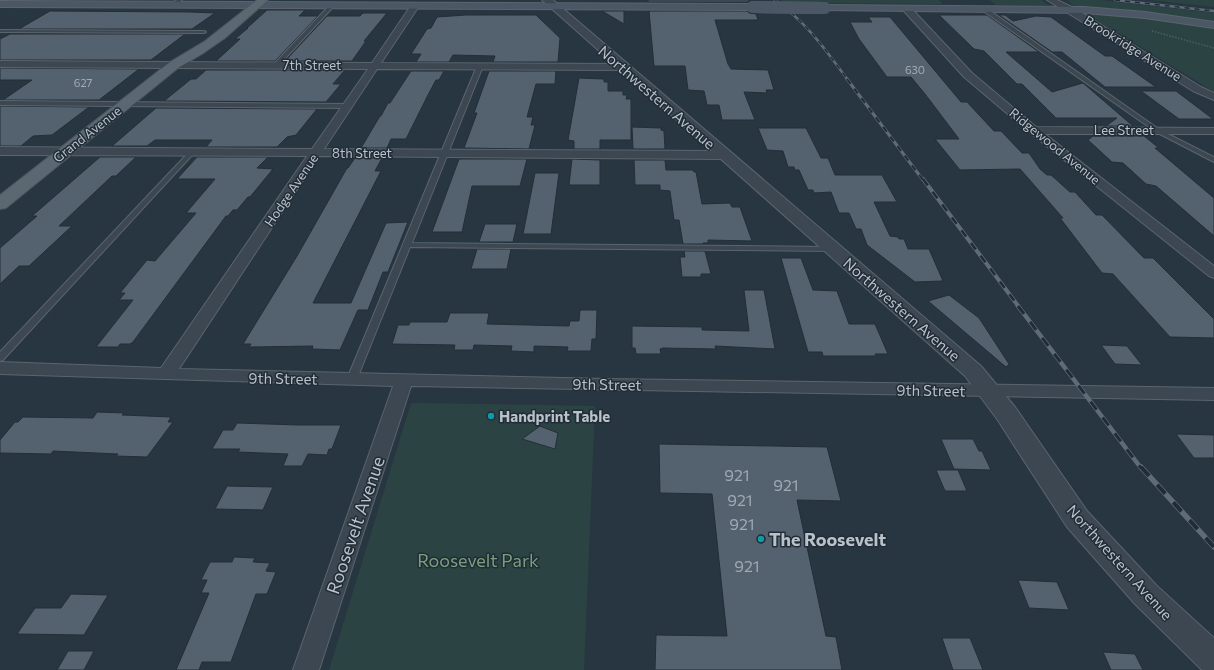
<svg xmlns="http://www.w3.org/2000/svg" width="1214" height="670" viewBox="0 0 1214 670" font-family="Commissioner,sans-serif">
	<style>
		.green { fill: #2b4443 }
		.building { fill: #54616e; stroke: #232e38 }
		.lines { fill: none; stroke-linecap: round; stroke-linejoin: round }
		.service-casing { stroke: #5a656e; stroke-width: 2 }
		.minor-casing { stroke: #5a656e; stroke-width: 2 }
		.tertiary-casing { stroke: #5a656e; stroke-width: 2 }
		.secondary-casing { stroke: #5a656e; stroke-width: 2 }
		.primary-casing { stroke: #49535d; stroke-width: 2 }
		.path { stroke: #4b6060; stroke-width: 1.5; stroke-dasharray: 1.5 1.5; stroke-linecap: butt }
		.service { fill: #3c4751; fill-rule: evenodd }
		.minor { fill: #3c4751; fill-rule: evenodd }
		.tertiary { fill: #3c4751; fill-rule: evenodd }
		.secondary { fill: #4b5764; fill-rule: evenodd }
		.primary { fill: #5b6771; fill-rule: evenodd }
		.rail-far4-casing { stroke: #5f6c78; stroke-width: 2.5 }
		.rail-far3-casing { stroke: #5f6c78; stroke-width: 3 }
		.rail-far2-casing { stroke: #5f6c78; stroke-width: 4 }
		.rail-far1-casing { stroke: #5f6c78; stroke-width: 4.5 }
		.rail-casing { stroke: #5f6c78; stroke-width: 5.5 }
		.rail-far4 { stroke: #212c36; stroke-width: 1.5; stroke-dasharray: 5; stroke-linecap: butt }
		.rail-far3 { stroke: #212c36; stroke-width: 2; stroke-dasharray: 6; stroke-linecap: butt }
		.rail-far2 { stroke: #212c36; stroke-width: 2.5; stroke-dasharray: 8; stroke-linecap: butt }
		.rail-far1 { stroke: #212c36; stroke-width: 3; stroke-dasharray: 10; stroke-linecap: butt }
		.rail { stroke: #212c36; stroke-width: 4; stroke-dasharray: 12; stroke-linecap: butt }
		.secondary-bridge-casing { stroke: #5a656e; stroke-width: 12; stroke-linecap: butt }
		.secondary-bridge { stroke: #4b5764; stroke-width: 12 }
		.culture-dot { fill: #0f9aa8; stroke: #212c36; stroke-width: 1.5 }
		.labels { text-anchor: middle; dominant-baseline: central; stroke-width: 3; stroke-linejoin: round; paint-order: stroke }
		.far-number-label { font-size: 11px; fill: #a0aab4 }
		.far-street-label { font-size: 13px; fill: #b9c2cb; stroke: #212c36 }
		.street-label { font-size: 15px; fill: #b9c2cb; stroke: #212c36 }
		.poi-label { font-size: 15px; font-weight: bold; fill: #b9c2cb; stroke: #212c36; text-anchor: start }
		.near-number-label { font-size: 16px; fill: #a0aab4 }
		.near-street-label { font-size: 18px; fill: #b9c2cb; stroke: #212c36 }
		.near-poi-label { font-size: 18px; font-weight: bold; fill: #b9c2cb; stroke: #212c36; text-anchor: start }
		.near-park-label { font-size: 18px; fill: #799f7e; stroke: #212c36 }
	</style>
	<rect width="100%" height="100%" fill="#283641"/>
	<!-- green -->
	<g class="green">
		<polygon points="781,0 939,0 943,4 785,3"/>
		<polygon points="990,0 1041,0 1049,5 996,5"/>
		<polygon points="1067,0 1100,0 1214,13 1214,92 1120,34 1086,16"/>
		<polygon points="1150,0 1214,0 1214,7"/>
		<polygon points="411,403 595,406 584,670 329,670"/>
	</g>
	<!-- building -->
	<g class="building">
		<polygon points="648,0 750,0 747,2 648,2"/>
		<polygon points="267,10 305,10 299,16 318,16 275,61 216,61 240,39 235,39 248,28 247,28"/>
		<polygon points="50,11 190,12 215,13 192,29 19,29"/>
		<polygon points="602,11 624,11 624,24"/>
		<polygon points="649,11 747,11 749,13 756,14 758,20 715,20 728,64 731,69 768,70 774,90 766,90 767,93 744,92 755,120 722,120 719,105 707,105 704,91 688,90 685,66 654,66"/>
		<polygon points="363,13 387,13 364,41 366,41 352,61 285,61 327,16 360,16"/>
		<polygon points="466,15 536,15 560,38 558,62 493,62 495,56 453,55 449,62 416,62 421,54 411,54 427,29 431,28 437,17"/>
		<polygon points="939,15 987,15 1039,52 1006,52 1052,92 1083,83 1133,126 1106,126 1117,118 1056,118 1022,84 1017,84 984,51 974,49"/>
		<polygon points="999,15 1005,15 1013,21 1036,16 1051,17 1105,56 1112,56 1156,87 1105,87 1062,52 1052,52"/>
		<polygon points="868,17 890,17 961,102 967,102 994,131 1001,131 1022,153 1029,153 1040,169 1047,175 1051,175 1070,192 1075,192 1096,215 1102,215 1144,258 1153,258 1214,319 1214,338 1170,337 1113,274 1102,273 1060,218 1063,218 1020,169 960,170 935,139 959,139 925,94 911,77 887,77 859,39 850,22 872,22"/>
		<polygon points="10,34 185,34 151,60 0,60 0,39"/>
		<polygon points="0,68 139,69 99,100 3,100 32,80 0,80"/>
		<polygon points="206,70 345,70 333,84 341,84 326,102 164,101 191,79 196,79"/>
		<polygon points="411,71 444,71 439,80 436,80 429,93 406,139 391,139 387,148 361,148 380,116 381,116 388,103 390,103"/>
		<polygon points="489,71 556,71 555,84 536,84 527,117 533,117 531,125 535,125 529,149 464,148 477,113 474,113"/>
		<polygon points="579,78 604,79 604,82 608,82 608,91 623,91 623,95 627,95 626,99 631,99 631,140 600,140 600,149 574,149 574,141 568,140"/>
		<polygon points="1141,91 1176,91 1213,119 1179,119"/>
		<polygon points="0,106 89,107 52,135 33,136 21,146 0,146"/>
		<polygon points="156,108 317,109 296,135 287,137 277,147 206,147 212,140 155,140 147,146 112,146"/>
		<polygon points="632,127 661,128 661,130 664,131 665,149 633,149"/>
		<polygon points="758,128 806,128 821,158 828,158 835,175 882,175 897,202 874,202 890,236 898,237 899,239 904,239 908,249 929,249 943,281 915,282 867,245 861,229 856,229 849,213 839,213 831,192 814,193 813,190 808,190 799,170 795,170 794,167 788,167 783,151 767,150"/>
		<polygon points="1093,136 1144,136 1159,148 1155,148 1214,198 1214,236 1156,186 1146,184 1123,163 1112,162 1088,140"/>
		<polygon points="100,157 136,157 116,176 112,176 59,226 72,226 29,266 19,266 0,284 0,248 37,216 32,216"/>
		<polygon points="197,157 268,157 257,168 273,169 250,197 248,197 237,210 233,210 228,216 226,216 133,342 130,344 120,344 118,347 96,347 133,300 119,300 125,293 120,293 147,260 155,261 196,213 186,213 215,179 177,179"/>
		<polygon points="355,158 382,158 375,171 381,171 313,303 351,303 386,223 408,222 388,272 383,272 368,310 358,310 340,350 312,349 313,346 249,347 251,344 243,344 297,256 347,168 348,168"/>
		<polygon points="459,159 527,159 520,186 472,186 462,232 432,232"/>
		<polygon points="572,159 600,160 600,185 569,185"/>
		<polygon points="634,160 665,160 666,170 693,170 694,172 696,172 702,204 730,203 732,207 740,207 752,241 708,240 708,243 703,243 703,244 683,244 679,220 674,220 670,191 660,190 660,185 635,185"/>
		<polygon points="535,173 559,173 551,234 523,234"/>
		<polygon points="485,224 517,224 513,242 479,242"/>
		<polygon points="477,249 511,249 507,269 471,269"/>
		<polygon points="684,251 705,251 711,274 701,274 701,277 682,277 680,257 685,257"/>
		<polygon points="781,258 801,258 813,290 837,291 849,324 875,324 888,354 875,354 876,356 823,356 822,352 808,352"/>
		<polygon points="744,290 764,290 775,349 715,346 716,349 663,348 660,349 661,354 636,354 635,348 632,348 632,326 702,327 702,330 749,331"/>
		<polygon points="949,295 979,318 1009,364 1006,367 928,301"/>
		<polygon points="580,310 597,310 596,339 592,339 591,351 567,351 568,347 534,346 534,352 511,351 512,346 474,345 473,350 454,350 455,345 392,344 398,325 409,325 410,322 447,322 450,313 489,313 487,324 569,326 570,321 579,321"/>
		<polygon points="1101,345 1127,346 1142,365 1115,364"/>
		<polygon points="97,412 124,413 122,415 171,417 168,422 173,422 147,457 116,456 118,454 53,451 51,454 0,453 0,440 15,422 18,422 23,417 93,418"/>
		<polygon points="237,423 298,425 341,425 332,449 329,449 327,455 308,454 302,466 283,466 288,454 238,452 240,449 212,449 223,430 233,430"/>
		<polygon points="540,426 558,433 555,449 522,439"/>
		<polygon points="1176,434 1214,435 1214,458 1194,458"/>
		<polygon points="941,439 973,439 979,451 982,451 991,470 954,469"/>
		<polygon points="659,444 827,447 841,501 797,500 826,636 836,637 842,670 655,670 656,635 727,636 712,494 660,493"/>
		<polygon points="936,470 958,470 967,491 945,491"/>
		<polygon points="227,486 273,487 263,510 215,509"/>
		<polygon points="234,557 255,558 253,562 270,563 266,571 276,572 267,594 256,594 231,662 202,662 199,670 176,670 209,593 201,593 207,580 201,580 210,562 232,562"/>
		<polygon points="1018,580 1057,582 1069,610 1029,608"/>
		<polygon points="71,594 108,595 84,635 17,634 35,608 61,608"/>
		<polygon points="942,638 970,638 983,670 953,670"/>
		<polygon points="68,651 94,651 84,670 57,670"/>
		<polygon points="1103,652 1135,654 1143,670 1111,670"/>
	</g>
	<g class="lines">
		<!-- service casing -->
		<g class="service-casing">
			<g id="service">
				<polygon points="177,0 182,0 175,6 171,6 171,4"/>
				<polygon points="330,5 334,6 278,66 274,66 274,64"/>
				<polygon points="982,8 986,8 1160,130 1214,157 1214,162 1156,132 982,10"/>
				<polygon points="0,30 204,31 206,32 204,33 0,32"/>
				<polygon points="480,64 483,66 412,243 833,247 837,249 833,251 410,247 357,379 352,382 349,381 347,379 477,66"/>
				<polygon points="0,101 348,104 351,106 348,108 0,105"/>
				<polygon points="192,150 194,151 194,153 3,360 0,361 0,352 190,151"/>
			</g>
		</g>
		<!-- minor casing -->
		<g class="minor-casing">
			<g id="minor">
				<polygon points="1047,0 1057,0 1074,8 1201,87 1214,93 1214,100 1193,91"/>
				<polygon points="412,4 415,4 419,6 381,63 624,64 629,67 624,70 377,69 324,149 723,151 727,152 729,155 727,158 723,159 319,156 179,369 607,379 1214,388 1214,400 411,386 319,670 293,670 393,386 0,374 0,362 161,368 307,156 0,155 0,147 312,149 368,69 0,67 0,61 372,63"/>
				<polygon points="903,6 909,6 972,73 1036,127 1214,128 1214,134 1045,134 1214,266 1214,278 1209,276 1029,132 964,77 903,10 902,8"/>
			</g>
		</g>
		<!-- tertiary casing -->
		<g class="tertiary-casing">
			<polygon id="tertiary" points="542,0 553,0 981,366 1015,407 1087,511 1157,586 1214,638 1214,670 1202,670 1135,604 1067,527 997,419 965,376"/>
		</g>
		<!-- secondary casing -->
		<g class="secondary-casing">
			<g id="secondary">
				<polygon points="0,1 752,4 757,7 752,10 0,7"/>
				<polygon points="825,5 1084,7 1145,12 1214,22 1214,28 1145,18 1084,13 821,10 820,8 821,6"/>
			</g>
		</g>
		<!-- primary casing -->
		<g class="primary-casing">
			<polygon id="primary" points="257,0 268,0 225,38 202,54 178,68 6,208 0,209 0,195 170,62 205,41"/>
		</g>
		<!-- path -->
		<polyline class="path" points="1152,31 1214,48"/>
		<!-- service -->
		<use href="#service" class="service"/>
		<!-- minor -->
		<use href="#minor" class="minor"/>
		<!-- tertiary -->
		<use href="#tertiary" class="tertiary"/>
		<!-- secondary -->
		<use href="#secondary" class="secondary"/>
		<!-- primary -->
		<use href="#primary" class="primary"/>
		<!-- rail-far4 casing -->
		<g class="rail-far4-casing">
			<g id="rail-far4">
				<path d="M775,0C808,24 824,48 848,80"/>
				<polyline points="1115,0 1214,11"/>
			</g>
		</g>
		<!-- rail-far3 casing -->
		<g class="rail-far3-casing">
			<polyline id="rail-far3" points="847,79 923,180"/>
		</g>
		<!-- rail-far2 casing -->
		<g class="rail-far2-casing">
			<polyline id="rail-far2" points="923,179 1019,307"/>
		</g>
		<!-- rail-far1 casing -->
		<g class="rail-far1-casing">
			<polyline id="rail-far1" points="1018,306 1141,468"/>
		</g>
		<!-- rail casing -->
		<g class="rail-casing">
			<polyline id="rail" points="1141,467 1214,547"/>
		</g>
		<!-- rail-far4 -->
		<use href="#rail-far4" class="rail-far4"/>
		<!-- rail-far3 -->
		<use href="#rail-far3" class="rail-far3"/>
		<!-- rail-far2 -->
		<use href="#rail-far2" class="rail-far2"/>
		<!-- rail-far1 -->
		<use href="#rail-far1" class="rail-far1"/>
		<!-- rail -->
		<use href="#rail" class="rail"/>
		<!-- secondary-bridge casing -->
		<g class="secondary-bridge-casing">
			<polyline id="secondary-bridge" points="752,7 825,8"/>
		</g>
		<!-- secondary-bridge -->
		<use href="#secondary-bridge" class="secondary-bridge"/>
	</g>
	<!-- markers -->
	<g class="culture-dot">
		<circle cx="491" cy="416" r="4"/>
		<circle cx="761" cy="539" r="4"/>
	</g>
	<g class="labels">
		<!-- far-number labels -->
		<g class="far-number-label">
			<text x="915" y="69">630</text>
			<text x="83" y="82">627</text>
		</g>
		<!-- far-street labels -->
		<g class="far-street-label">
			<text transform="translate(1133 48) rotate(32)">Brookridge Avenue</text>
			<text x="312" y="65">7th Street</text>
			<text x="1124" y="130">Lee Street</text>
			<text transform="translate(87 134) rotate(-38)">Grand Avenue</text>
			<text transform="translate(1055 146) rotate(39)">Ridgewood Avenue</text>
			<text x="362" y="153">8th Street</text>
			<text transform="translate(291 190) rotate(-56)">Hodge Avenue</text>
		</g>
		<!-- street labels -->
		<g class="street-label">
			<text transform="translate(657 97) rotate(41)">Northwestern Avenue</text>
			<text transform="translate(902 309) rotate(41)">Northwestern Avenue</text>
			<text transform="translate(283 378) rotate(1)">9th Street</text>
			<text transform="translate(607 384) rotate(1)">9th Street</text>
			<text transform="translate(931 390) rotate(1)">9th Street</text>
			<text transform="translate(1120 562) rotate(48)">Northwestern Avenue</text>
		</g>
		<!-- poi labels -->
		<g class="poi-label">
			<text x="499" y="416">Handprint Table</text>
		</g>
		<!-- near-number labels -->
		<g class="near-number-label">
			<text x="737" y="474">921</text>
			<text x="786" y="484">921</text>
			<text x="740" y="499">921</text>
			<text x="742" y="523">921</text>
			<text x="747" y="565">921</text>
		</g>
		<!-- near-street labels -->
		<g class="near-street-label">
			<text transform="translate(355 525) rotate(-71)">Roosevelt Avenue</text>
		</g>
		<!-- near-poi labels -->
		<g class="near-poi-label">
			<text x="769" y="539">The Roosevelt</text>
		</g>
		<!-- near-park labels -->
		<g class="near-park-label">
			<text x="478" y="560">Roosevelt Park</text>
		</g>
	</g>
</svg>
